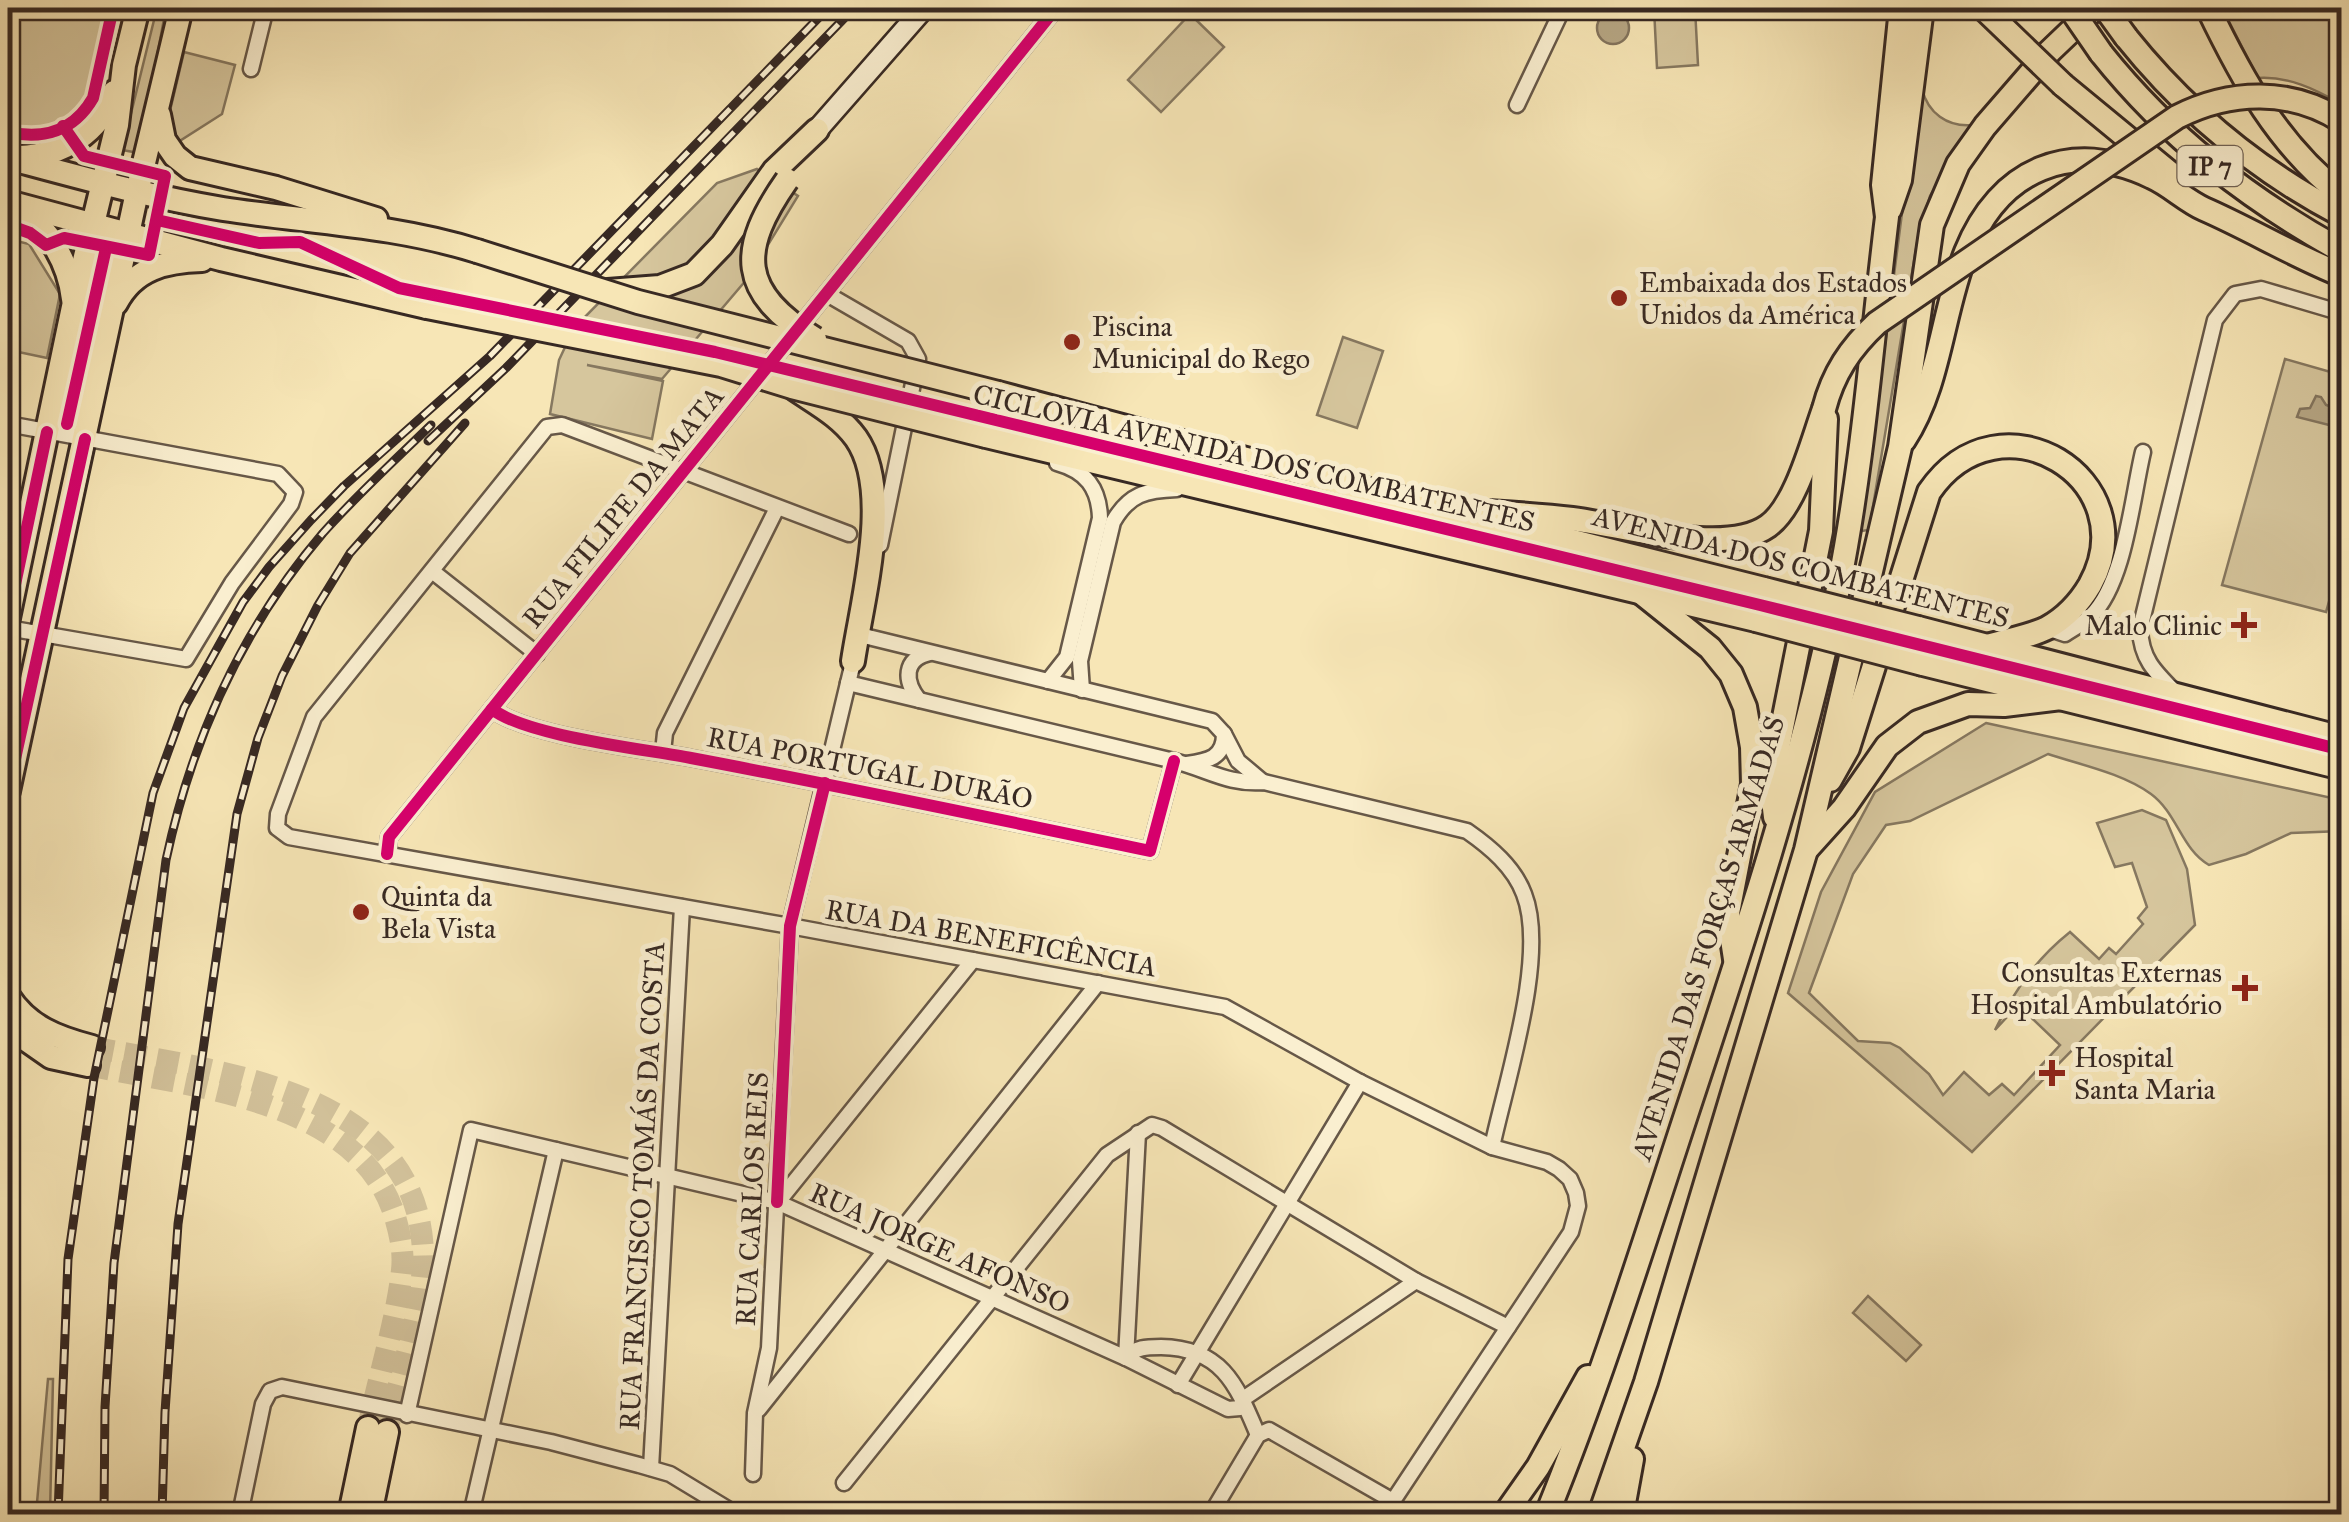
<svg xmlns="http://www.w3.org/2000/svg" width="2349" height="1522" viewBox="0 0 2349 1522" font-family="'IM FELL Great Primer',serif">
	<style>
		.green { fill: #d6c69d; stroke: #867860; stroke-width: 2.5 }
		.water { fill: #b6a684; stroke: #83745d; stroke-width: 2.5 }
		.lines { fill: none; stroke-linecap: round; stroke-linejoin: round }
		.primary-tunnel { stroke: #d1c099; stroke-width: 22; stroke-dasharray: 22 11; stroke-linecap: butt }
		.minor-casing { stroke: #675848; stroke-width: 19 }
		.secondary-casing { stroke: #372923; stroke-width: 25 }
		.primary-casing { stroke: #372923; stroke-width: 28 }
		.trunk-casing { stroke: #372923; stroke-width: 28 }
		.minor { stroke: #faefd0; stroke-width: 14 }
		.secondary { stroke: #faefd0; stroke-width: 20 }
		.primary { stroke: #f7e6b6; stroke-width: 22 }
		.trunk { stroke: #f7e6b6; stroke-width: 22 }
		.rail-casing { stroke: #372923; stroke-width: 9 }
		.rail { stroke: #faefd0; stroke-width: 5; stroke-dasharray: 15; stroke-linecap: butt }
		.primary-bridge-casing { stroke: #372923; stroke-width: 28; stroke-linecap: butt }
		.trunk-bridge-casing { stroke: #372923; stroke-width: 28; stroke-linecap: butt }
		.primary-bridge { stroke: #f7e6b6; stroke-width: 22 }
		.trunk-bridge { stroke: #f7e6b6; stroke-width: 22 }
		.cycleway-casing { stroke: #faefd0; stroke-width: 19 }
		.cycleway { stroke: #d6006c; stroke-width: 12 }
		.poi-dot { fill: #8f2418; stroke: #faefd0; stroke-width: 4 }
		.labels { text-anchor: middle; dominant-baseline: central; stroke-width: 10; stroke-linejoin: round; paint-order: stroke }
		.shield { fill: #faefd0; stroke: #726457; stroke-width: 2.5 }
		.shield-label { font-size: 25px; font-weight: bold; fill: #372923 }
		.poi-label { font-size: 28px; fill: #372923; stroke: #faefd0; text-anchor: start }
		.street-label { font-size: 28px; fill: #372923; stroke: #faefd0 }
	</style>
	<rect width="100%" height="100%" fill="#f7e6b6"/>
	<filter id="stains"><feTurbulence type="fractalNoise" baseFrequency=".002" numOctaves="4"/><feColorMatrix values="0 0 0 0 .2 0 0 0 0 .09 0 0 0 0 .02 0 0 0 .5 -.17"/></filter>
	<radialGradient id="worn" r=".72"><stop offset=".6" stop-color="#630" stop-opacity="0"/><stop offset="1" stop-color="#630" stop-opacity=".3"/></radialGradient>
	<!-- green -->
	<g class="green">
		<polygon points="8,8 109,8 92,90 82,108 43,133 8,129"/>
		<polygon points="157,8 166,8 139,153 122,150"/>
		<polygon points="1654,8 1695,8 1698,65 1657,68"/>
		<path d="M2222,8H2322L2326,13L2334,8L2341,17V104C2315,89 2288,76 2258,78Z"/>
		<polygon points="1190,14 1224,47 1161,112 1128,80"/>
		<polygon points="184,52 235,65 222,114 178,142 169,115"/>
		<path d="M1918,89H1922C1928,113 1947,127 1972,125L1930,196L1918,237L1869,530L1861,531Z"/>
		<polygon points="757,169 798,196 747,279 662,379 587,365 663,381 652,439 550,414 559,360 574,328 717,183"/>
		<polygon points="8,239 29,244 60,294 47,358 9,350 8,356"/>
		<polygon points="1343,337 1383,351 1357,428 1317,415"/>
		<polygon points="2285,359 2341,375 2341,559 2326,612 2222,585"/>
		<path d="M1986,723L2341,800L2342,831L2291,833L2246,854L2209,865C2182,850 2177,813 2151,794C2122,773 2081,765 2048,754L1910,821L1886,825L1853,874L1809,993L1858,1041L1890,1043L1900,1048L1929,1074L1943,1095L1964,1072L1989,1095L2002,1084L2014,1095L2060,1045L2018,1005L1995,1030C2015,990 2035,960 2070,932L2099,959L2109,948L2116,954L2143,924L2138,918L2147,907L2132,863L2115,867L2097,823L2142,810L2166,820L2187,869L2195,925L1972,1152L1788,993L1821,892L1875,792Z"/>
		<polygon points="1868,1296 1921,1345 1906,1361 1853,1313"/>
		<polygon points="48,1379 53,1379 50,1514 36,1514"/>
	</g>
	<!-- water -->
	<g class="water">
		<circle cx="1613" cy="28" r="16"/>
		<polygon points="2316,396 2321,397 2326,405 2338,409 2333,426 2297,417 2300,409 2310,408"/>
	</g>
	<g class="lines">
		<!-- primary-tunnel -->
		<g class="primary-tunnel">
			<path d="M92,1047C214,1072 418,1087 423,1253C425,1302 398,1382 387,1432"/>
			<path d="M88,1065C190,1087 360,1099 395,1217C400,1234 404,1252 402,1270C397,1318 378,1379 368,1428"/>
		</g>
		<!-- minor casing -->
		<g class="minor-casing">
			<g id="minor">
				<polyline points="251,69 266,8"/>
				<polyline points="1517,105 1563,8"/>
				<polyline points="827,294 908,341 918,359 880,545"/>
				<polyline points="8,424 278,474 295,492 291,504 232,583 186,659 8,628"/>
				<polyline points="849,534 562,425 547,427 314,717 278,814 277,828 289,837 790,926 1225,1007 1360,1082 1492,1147 1547,1162 1559,1169 1570,1179 1576,1193 1578,1206 1571,1232 1393,1501 1269,1430 1258,1435 1211,1514"/>
				<polyline points="432,571 537,654"/>
				<path d="M2047,628L2065,634C2074,628 2084,623 2091,616C2125,583 2132,498 2143,452"/>
				<path d="M860,635L1212,721L1224,734C1224,758 1208,761 1187,764"/>
				<path d="M1048,681L1067,657L1100,518C1099,488 1086,471 1057,463"/>
				<path d="M848,683L1174,761C1207,769 1228,785 1264,782L1467,831C1490,847 1514,867 1524,894C1548,955 1506,1081 1492,1147"/>
				<path d="M1082,690L1080,661L1113,522C1129,494 1146,490 1177,489"/>
				<path d="M2174,691C2154,671 2141,658 2140,629L2215,320L2235,294L2261,289L2342,313"/>
				<path d="M919,700C904,681 903,659 930,653"/>
				<path d="M492,709C526,736 644,749 691,758C845,787 997,819 1150,851L1174,761"/>
				<polyline points="1224,734 1238,761 1263,782"/>
				<polyline points="663,752 665,733 777,508"/>
				<polyline points="387,854 389,837 1056,8"/>
				<polyline points="778,1202 973,960"/>
				<polyline points="1126,1358 1138,1133"/>
				<path d="M1126,1358C1136,1347 1146,1347 1161,1347C1223,1348 1237,1386 1258,1435"/>
				<polyline points="1178,1385 1360,1082"/>
				<polyline points="759,1409 1098,983"/>
				<polyline points="407,1415 471,1130 777,1202 1126,1358 1228,1409 1240,1408 1243,1399 1416,1281"/>
				<polyline points="651,1468 682,907"/>
				<polyline points="753,1474 755,1413 769,1348 790,926 855,654"/>
				<polyline points="844,1483 1107,1155 1152,1125 1162,1128 1416,1281 1508,1327"/>
				<polyline points="240,1514 263,1404 270,1391 282,1387 551,1442 639,1465 670,1474 736,1514"/>
				<polyline points="471,1514 556,1150"/>
			</g>
		</g>
		<!-- secondary casing -->
		<g class="secondary-casing">
			<polyline id="secondary" points="817,130 924,8"/>
		</g>
		<!-- primary casing -->
		<g class="primary-casing">
			<g id="primary">
				<polyline points="159,115 164,140 175,156 190,168 276,188 376,219"/>
				<path d="M20,157C64,155 98,133 114,92"/>
				<path d="M8,158C79,177 150,197 223,209C308,222 395,225 477,251"/>
				<polyline points="8,202 221,259 427,307"/>
				<path d="M19,210C50,229 69,264 73,299"/>
				<polyline points="608,291 660,287 694,274 722,245 774,171 817,130"/>
				<path d="M116,303C134,268 166,261 202,260"/>
				<path d="M795,389C817,404 840,416 856,438C893,491 862,600 853,661"/>
				<polyline points="998,393 1261,463 1764,589"/>
				<polyline points="986,436 1756,620"/>
				<polyline points="8,618 74,302 117,125 124,65 138,8"/>
				<polyline points="1918,628 2342,738"/>
				<polyline points="1923,664 2342,768"/>
				<polyline points="8,791 137,192 181,8"/>
				<path d="M8,996C28,1027 57,1038 92,1047"/>
				<polyline points="8,1027 51,1057 88,1065"/>
				<polyline points="350,1514 368,1428"/>
				<polyline points="370,1514 387,1432"/>
			</g>
		</g>
		<!-- trunk casing -->
		<g class="trunk-casing">
			<g id="trunk">
				<path d="M2208,8C2242,79 2278,145 2342,195"/>
				<path d="M2126,37C2186,112 2256,170 2342,215"/>
				<path d="M2101,53C2168,137 2248,199 2342,251"/>
				<polyline points="2063,85 2176,178"/>
				<polyline points="1890,209 1900,180 1922,8"/>
				<path d="M1904,440C1940,385 1942,312 1966,252C1999,169 2071,138 2152,177C2170,185 2186,201 2204,209C2250,229 2294,256 2342,275"/>
				<path d="M1457,510C1495,513 1534,514 1572,519C1623,525 1724,557 1768,526C1796,506 1812,442 1824,409"/>
				<polyline points="1639,591 1710,648 1731,674 1745,707 1752,747 1753,784 1728,913 1735,959"/>
				<path d="M1830,780L1848,748L1929,492C2000,388 2148,480 2090,585C2080,602 2065,618 2047,628C2029,637 2007,640 1988,646"/>
				<polyline points="1775,817 1771,783 1821,531 1826,419"/>
				<polyline points="1808,848 1844,808 1887,746 1918,722 1968,704 2004,705 2061,698"/>
				<polyline points="1505,1514 1538,1467 1588,1377"/>
				<path d="M1547,1514C1600,1383 1642,1249 1686,1115C1744,940 1802,765 1839,584C1863,464 1872,339 1887,217L1883,185L1901,8"/>
				<polyline points="1600,1514 1646,1382 1806,850 1900,447 1932,225 1958,164 1985,126 2050,51 2095,8"/>
				<polyline points="1622,1514 1632,1459"/>
			</g>
		</g>
		<!-- minor -->
		<use href="#minor" class="minor"/>
		<!-- secondary -->
		<use href="#secondary" class="secondary"/>
		<!-- primary -->
		<use href="#primary" class="primary"/>
		<!-- trunk -->
		<use href="#trunk" class="trunk"/>
		<!-- rail casing -->
		<g class="rail-casing">
			<g id="rail">
				<polyline points="428,441 506,368 854,8"/>
				<polyline points="58,1514 68,1259 94,1078 153,793 184,708 243,602 269,567 311,520 344,486 490,356 828,8"/>
				<path d="M104,1514L105,1407L114,1263L166,860C192,738 242,628 323,533C357,495 395,460 431,425"/>
				<polyline points="162,1514 165,1412 178,1224 237,814 258,738 282,676 318,605 350,553 465,423"/>
			</g>
		</g>
		<!-- rail -->
		<use href="#rail" class="rail"/>
		<!-- primary-bridge casing -->
		<g class="primary-bridge-casing">
			<g id="primary-bridge">
				<path d="M787,180C738,250 738,292 815,339"/>
				<polyline points="477,251 638,302 998,393"/>
				<polyline points="427,307 721,365 792,387 986,436"/>
				<polyline points="1764,589 1918,628"/>
				<polyline points="1756,620 1923,664"/>
			</g>
		</g>
		<!-- trunk-bridge casing -->
		<g class="trunk-bridge-casing">
			<g id="trunk-bridge">
				<polyline points="1983,8 2063,85"/>
				<polyline points="2070,8 2101,53"/>
				<polyline points="2105,8 2126,37"/>
				<path d="M1824,409C1833,374 1850,348 1877,323L2177,117C2230,90 2291,88 2342,121"/>
			</g>
		</g>
		<!-- primary-bridge -->
		<use href="#primary-bridge" class="primary-bridge"/>
		<!-- trunk-bridge -->
		<use href="#trunk-bridge" class="trunk-bridge"/>
		<!-- cycleway casing -->
		<g class="cycleway-casing">
			<g id="cycleway">
				<path d="M8,132C43,140 74,131 93,98L113,8"/>
				<polyline points="157,220 259,243 300,242 399,288 715,352 1760,605 2342,750"/>
				<polyline points="8,225 30,233 46,245 64,238 149,255 165,176 84,156 63,126"/>
				<polyline points="67,424 106,248"/>
				<polyline points="8,618 47,432"/>
				<path d="M492,709C526,736 644,749 691,758C845,787 997,819 1150,851L1174,761"/>
				<polyline points="8,791 85,439"/>
				<polyline points="387,854 389,837 1056,8"/>
				<polyline points="777,1202 790,926 825,783"/>
			</g>
		</g>
		<!-- cycleway -->
		<use href="#cycleway" class="cycleway"/>
	</g>
	<!-- markers -->
	<g class="poi-dot">
		<circle cx="1619" cy="298" r="10"/>
		<circle cx="1072" cy="342" r="10"/>
		<path d="M2239 610h10v10h10v10h-10v10h-10v-10h-10v-10h10z"/>
		<circle cx="361" cy="912" r="10"/>
		<path d="M2240 973h10v10h10v10h-10v10h-10v-10h-10v-10h10z"/>
		<path d="M2047 1058h10v10h10v10h-10v10h-10v-10h-10v-10h10z"/>
	</g>
	<g class="labels">
		<!-- shield labels -->
		<rect class="shield" x="2177.5" y="146" width="65" height="40" rx="8"/>
		<g class="shield-label">
			<text x="2210" y="166">IP 7</text>
		</g>
		<!-- poi labels -->
		<g class="poi-label">
			<text x="1639" y="282">Embaixada dos Estados<tspan x="1639" dy="32">Unidos da América</tspan></text>
			<text x="1092" y="326">Piscina<tspan x="1092" dy="32">Municipal do Rego</tspan></text>
			<text x="2222" y="625" text-anchor="end">Malo Clinic</text>
			<text x="381" y="896">Quinta da<tspan x="381" dy="32">Bela Vista</tspan></text>
			<text x="2222" y="972" text-anchor="end">Consultas Externas<tspan x="2222" dy="32">Hospital Ambulatório</tspan></text>
			<text x="2074" y="1057">Hospital<tspan x="2074" dy="32">Santa Maria</tspan></text>
		</g>
		<!-- street labels -->
		<g class="street-label">
			<text transform="translate(1254 458) rotate(13)">CICLOVIA AVENIDA DOS COMBATENTES</text>
			<text transform="translate(623 507) rotate(-51)">RUA FILIPE DA MATA</text>
			<text transform="translate(1801 567) rotate(14)">AVENIDA DOS COMBATENTES</text>
			<text transform="translate(870 768) rotate(11)">RUA PORTUGAL DURÃO</text>
			<text transform="translate(991 938) rotate(10)">RUA DA BENEFICÊNCIA</text>
			<text transform="translate(1708 938) rotate(-73)">AVENIDA DAS FORÇAS ARMADAS</text>
			<text transform="translate(642 1186) rotate(-87)">RUA FRANCISCO TOMÁS DA COSTA</text>
			<text transform="translate(752 1199) rotate(-87)">RUA CARLOS REIS</text>
			<text transform="translate(940 1248) rotate(24)">RUA JORGE AFONSO</text>
		</g>
	</g>
	<!-- margin -->
	<rect width="2349" height="1522" fill="none" stroke="#f7e6b6" stroke-width="40"/>
	<rect x="10" y="10" width="2329" height="1502" fill="none" stroke="#372923" stroke-width="5"/>
	<rect x="20" y="20" width="2309" height="1482" fill="none" stroke="#372923" stroke-width="2.5"/>
	<rect width="100%" height="100%" filter="url(#stains)"/>
	<rect width="100%" height="100%" fill="url(#worn)"/>
</svg>
